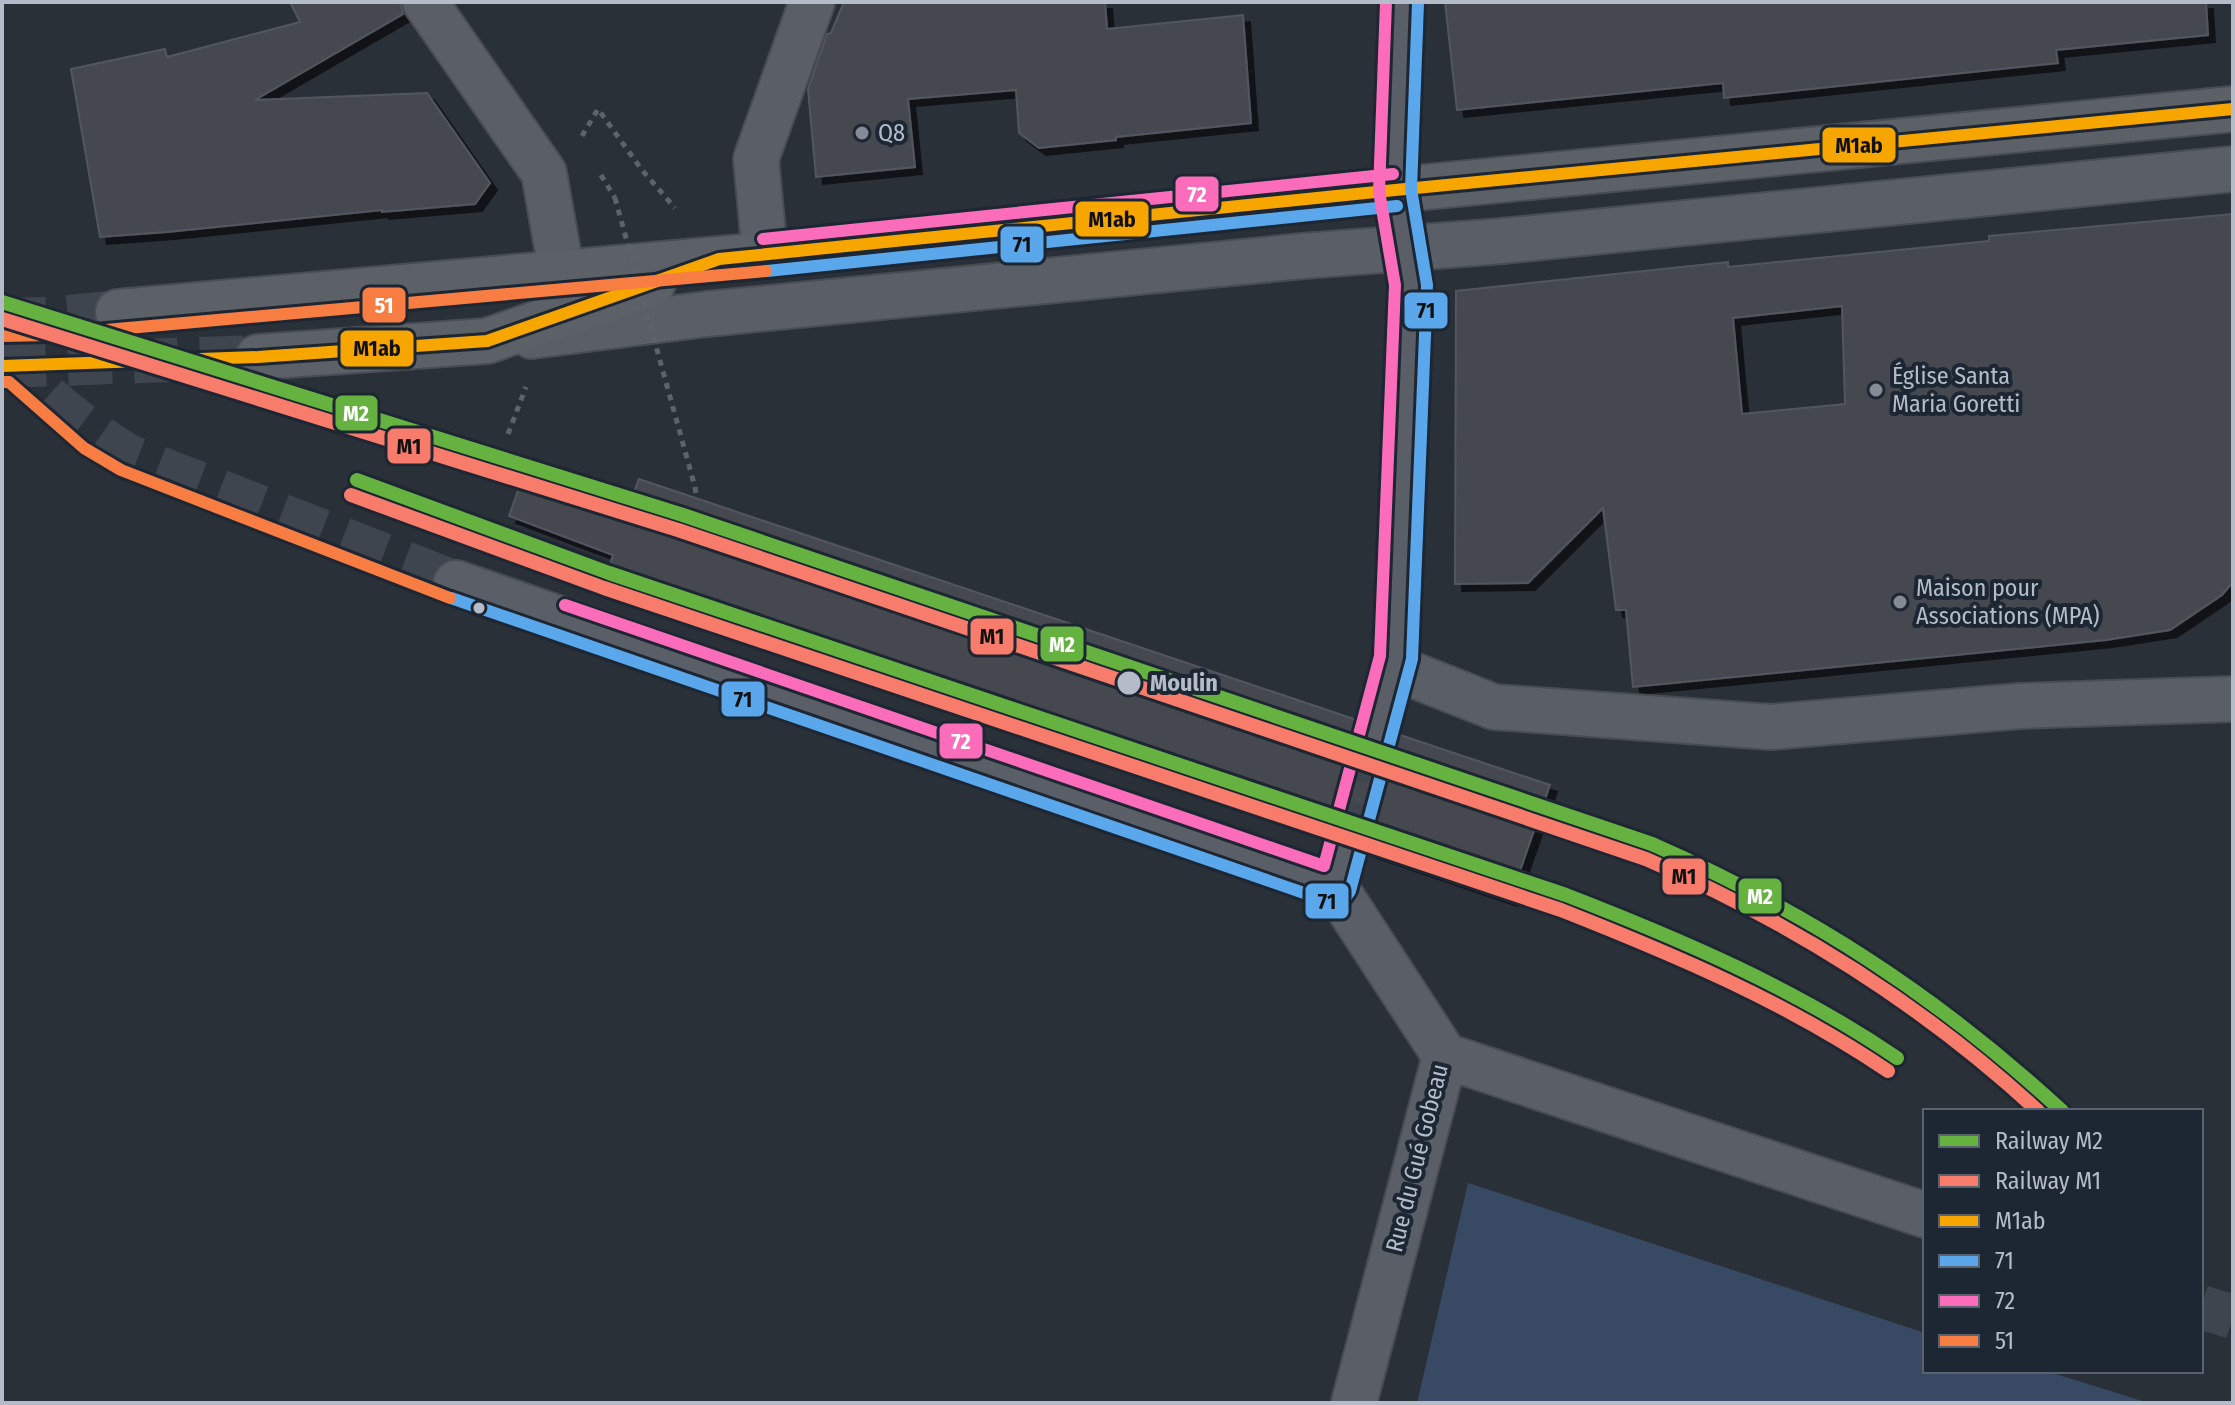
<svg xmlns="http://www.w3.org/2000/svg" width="2235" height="1405" viewBox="0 0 2235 1405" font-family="'Fira Sans Condensed',sans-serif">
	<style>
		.water { fill: #384963 }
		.building { fill: #444950; stroke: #52575f; stroke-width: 2; fill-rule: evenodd; filter: url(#shadow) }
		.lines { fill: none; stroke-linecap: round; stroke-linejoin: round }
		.minor-tunnel { stroke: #3f454e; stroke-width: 44; stroke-dasharray: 44 22; stroke-linecap: butt }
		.major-tunnel { stroke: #3f454e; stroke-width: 44; stroke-dasharray: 44 22; stroke-linecap: butt }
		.minor-casing { stroke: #484c53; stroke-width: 48 }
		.major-casing { stroke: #484c55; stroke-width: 48 }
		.path { stroke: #5d636a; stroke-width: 5; stroke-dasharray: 6 6; stroke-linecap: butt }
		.minor { stroke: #5a5e66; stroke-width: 44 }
		.major { stroke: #5c6168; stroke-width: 44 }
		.path-bridge { stroke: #5d636a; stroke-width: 5; stroke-dasharray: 6 6; stroke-linecap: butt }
		.bus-1-casing { stroke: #1d2633; stroke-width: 18 }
		.bus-2-casing { stroke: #1d2633; stroke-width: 18 }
		.bus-3-casing { stroke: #1d2633; stroke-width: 18 }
		.bus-4-casing { stroke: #1d2633; stroke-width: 18 }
		.bus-1 { stroke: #f7a600; stroke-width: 12 }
		.bus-2 { stroke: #5aa8eb; stroke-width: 12 }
		.bus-3 { stroke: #fb6dba; stroke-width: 12 }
		.bus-4 { stroke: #f77d43; stroke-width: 12 }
		.rail-1-casing { stroke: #1d2633; stroke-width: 20 }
		.rail-2-casing { stroke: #1d2633; stroke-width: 20 }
		.rail-1 { stroke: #65b240; stroke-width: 14 }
		.rail-2 { stroke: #f87c6c; stroke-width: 14 }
		.poi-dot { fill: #848b96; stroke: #1d2633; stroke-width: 3 }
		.bus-dot { fill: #b4bcc9; stroke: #1d2633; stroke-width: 3 }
		.labels { text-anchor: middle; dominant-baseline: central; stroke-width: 8; stroke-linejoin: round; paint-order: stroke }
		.poi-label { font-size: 24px; fill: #b4bcc9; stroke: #1d2633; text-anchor: start }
		.stop-label { font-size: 24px; font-weight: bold; fill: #b4bcc9; stroke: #1d2633; text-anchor: start }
		.street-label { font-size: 24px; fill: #b4bcc9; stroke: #1d2633 }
		.line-badge { stroke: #1d2633; stroke-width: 3 }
		.badge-label { font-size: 22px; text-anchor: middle; font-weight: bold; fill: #fff }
		.pale-badge-label { font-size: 22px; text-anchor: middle; font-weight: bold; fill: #111 }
	</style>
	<defs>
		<filter id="shadow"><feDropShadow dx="7" dy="7" stdDeviation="0" flood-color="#0009"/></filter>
	</defs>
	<rect width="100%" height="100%" fill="#2a3038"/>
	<!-- water -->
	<polygon class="water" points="1468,1183 1925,1333 1925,1371 2046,1371 2149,1403 1417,1403"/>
	<!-- building -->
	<g class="building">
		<polygon points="290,2 400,2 403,14 255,100 427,93 490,183 475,204 382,212 382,210 167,232 100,237 71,69 165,49 167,57 300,22"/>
		<polygon points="844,2 1105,2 1107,29 1243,15 1251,123 1116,137 1116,140 1039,148 1019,133 1016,90 908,99 915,167 816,177 808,89 827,34 831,33"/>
		<polygon points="1445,2 2206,2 2208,35 2056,50 2058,63 1724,98 1723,83 1457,110"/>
		<path d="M2233,214V582L2222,595L2170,630L2106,640L1633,687L1626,610H1616L1603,508L1528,583L1455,584L1456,291L1728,262V267L1989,241V236ZM1842,306L1845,404L1742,414L1733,318Z"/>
		<polygon points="522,479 626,513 639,479 1354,719 1354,731 1360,741 1371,748 1385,748 1395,742 1400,735 1550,785 1510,899 1370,851 1370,839 1364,829 1353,822 1339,822 1329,828 1324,835 602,589 613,555 509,516"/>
	</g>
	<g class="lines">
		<!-- minor-tunnel -->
		<g class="minor-tunnel">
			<path d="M2,349C34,390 84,429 128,456L456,583"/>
			<polyline points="1346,846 1378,724"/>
			<polyline points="2201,1307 2233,1317"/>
		</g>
		<!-- major-tunnel -->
		<g class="major-tunnel">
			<polyline points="2,320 49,319 118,312"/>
			<polyline points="2,366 258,357"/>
		</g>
		<!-- minor casing -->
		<g class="minor-casing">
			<g id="minor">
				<polyline points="425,2 544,173 562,275 555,311"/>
				<polyline points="765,255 756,159 812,2"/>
				<polyline points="532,336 707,314 1303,256 1502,241 2233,169"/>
				<polyline points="456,583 1335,887"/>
				<polyline points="1393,667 1494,707 1771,727 2020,706 2233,699"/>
				<polyline points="1378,724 1396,658 1411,284 1395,190 1402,2"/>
				<polyline points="1346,846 1335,887 1445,1056 1354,1403"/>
				<polyline points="1445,1056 1925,1215"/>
			</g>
		</g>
		<!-- major casing -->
		<g class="major-casing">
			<g id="major">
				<polyline points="118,312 765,255 1395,190 2233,109"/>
				<polyline points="258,357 487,341 653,283"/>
			</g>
		</g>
		<!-- path -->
		<g class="path">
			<polyline points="582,136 598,109 642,170 675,208"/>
			<polyline points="601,175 615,198"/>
			<polyline points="508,434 526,387"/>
			<polyline points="695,487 696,494"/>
		</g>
		<!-- minor -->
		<use href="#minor" class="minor"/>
		<!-- major -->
		<use href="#major" class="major"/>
		<!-- path-bridge -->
		<polyline class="path-bridge" points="615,198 695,487"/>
		<!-- bus-1 casing -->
		<g class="bus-1-casing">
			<polyline id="bus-1" points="2,366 258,357 487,341 719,259 1395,190 2233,109"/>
		</g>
		<!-- bus-2 casing -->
		<g class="bus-2-casing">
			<g id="bus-2">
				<polyline points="767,271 1397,206"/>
				<polyline points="451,598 1330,902 1343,901 1350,891 1412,659 1427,285 1411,189 1418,3"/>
			</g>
		</g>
		<!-- bus-3 casing -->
		<g class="bus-3-casing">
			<g id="bus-3">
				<polyline points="763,239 1393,174"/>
				<polyline points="565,605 1324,866 1380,656 1395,285 1379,191 1386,2"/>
			</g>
		</g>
		<!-- bus-4 casing -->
		<g class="bus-4-casing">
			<g id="bus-4">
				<polyline points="2,336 50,335 766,271"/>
				<polyline points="3,382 9,382 84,448 121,470 450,598"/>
			</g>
		</g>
		<!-- bus-1 -->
		<use href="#bus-1" class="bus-1"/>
		<!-- bus-2 -->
		<use href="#bus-2" class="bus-2"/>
		<!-- bus-3 -->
		<use href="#bus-3" class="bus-3"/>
		<!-- bus-4 -->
		<use href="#bus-4" class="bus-4"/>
		<!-- rail-1 casing -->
		<g class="rail-1-casing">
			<g id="rail-1">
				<path d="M2,302L683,515L1652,844C1809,913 1936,995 2062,1111"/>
				<path d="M357,480L609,573L1566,895C1682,940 1794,988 1897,1058"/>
			</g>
		</g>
		<!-- rail-2 casing -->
		<g class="rail-2-casing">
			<g id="rail-2">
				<path d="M2,319L678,530L1646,859C1791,922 1922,1004 2038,1111"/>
				<path d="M351,495L604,588L1561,910C1675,955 1786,1002 1888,1071"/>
			</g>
		</g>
		<!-- rail-1 -->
		<use href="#rail-1" class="rail-1"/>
		<!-- rail-2 -->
		<use href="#rail-2" class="rail-2"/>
	</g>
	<!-- markers -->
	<g class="poi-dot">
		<circle cx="862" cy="133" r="8"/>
		<circle cx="1876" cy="390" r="8"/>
		<circle cx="1900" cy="602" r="8"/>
	</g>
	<g class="bus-dot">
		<circle cx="479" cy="608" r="7"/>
		<circle cx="1129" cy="683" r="13"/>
	</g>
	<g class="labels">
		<!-- poi labels -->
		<g class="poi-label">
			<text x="878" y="133">Q8</text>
			<text x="1892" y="376">Église Santa<tspan x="1892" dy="28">Maria Goretti</tspan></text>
			<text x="1916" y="588">Maison pour<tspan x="1916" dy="28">Associations (MPA)</tspan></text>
		</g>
		<!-- stop labels -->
		<g class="stop-label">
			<text x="1150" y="683">Moulin</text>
		</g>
		<!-- street labels -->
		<g class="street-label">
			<text transform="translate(1417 1158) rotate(-76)">Rue du Gué Gobeau</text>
		</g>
	</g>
	<g class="line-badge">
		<rect x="1821" y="126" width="76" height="38" rx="8" fill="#f7a600"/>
		<rect x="1174" y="175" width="46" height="38" rx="8" fill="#fb6dba"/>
		<rect x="1074" y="200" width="76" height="38" rx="8" fill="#f7a600"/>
		<rect x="999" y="225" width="46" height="39" rx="8" fill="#5aa8eb"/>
		<rect x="361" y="286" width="46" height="38" rx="8" fill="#f77d43"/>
		<rect x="1403" y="291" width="46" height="39" rx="8" fill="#5aa8eb"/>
		<rect x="339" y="329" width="76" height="39" rx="8" fill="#f7a600"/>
		<rect x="334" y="394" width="45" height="38" rx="8" fill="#65b240"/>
		<rect x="386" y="427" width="46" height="38" rx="8" fill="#f87c6c"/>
		<rect x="969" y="617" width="46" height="39" rx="8" fill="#f87c6c"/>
		<rect x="1039" y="625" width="46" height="38" rx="8" fill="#65b240"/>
		<rect x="720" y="680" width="46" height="38" rx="8" fill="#5aa8eb"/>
		<rect x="938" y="722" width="46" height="38" rx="8" fill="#fb6dba"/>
		<rect x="1661" y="857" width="46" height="39" rx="8" fill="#f87c6c"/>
		<rect x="1737" y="877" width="46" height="38" rx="8" fill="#65b240"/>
		<rect x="1304" y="882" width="46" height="38" rx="8" fill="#5aa8eb"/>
	</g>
	<g class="badge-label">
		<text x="1197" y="202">72</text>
		<text x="384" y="313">51</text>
		<text x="356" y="421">M2</text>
		<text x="1062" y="652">M2</text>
		<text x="961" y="749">72</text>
		<text x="1760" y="904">M2</text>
	</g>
	<g class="pale-badge-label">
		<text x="1859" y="153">M1ab</text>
		<text x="1112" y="227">M1ab</text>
		<text x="1022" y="252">71</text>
		<text x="1426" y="318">71</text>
		<text x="377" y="356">M1ab</text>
		<text x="409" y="454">M1</text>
		<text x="992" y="644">M1</text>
		<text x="743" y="707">71</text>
		<text x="1684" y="884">M1</text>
		<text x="1327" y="909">71</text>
	</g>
	<!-- border -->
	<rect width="2235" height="1405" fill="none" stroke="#b4bcc9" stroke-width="8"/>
	<!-- legend -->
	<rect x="1923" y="1109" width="280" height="264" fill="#1d2633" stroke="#59626f" stroke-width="2"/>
	<rect x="1939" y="1135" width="40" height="12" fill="#65b240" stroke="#59626f" stroke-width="2"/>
	<text x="1995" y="1149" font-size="24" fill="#b4bcc9">Railway M2</text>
	<rect x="1939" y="1175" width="40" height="12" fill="#f87c6c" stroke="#59626f" stroke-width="2"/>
	<text x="1995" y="1189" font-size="24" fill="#b4bcc9">Railway M1</text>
	<rect x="1939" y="1215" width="40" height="12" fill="#f7a600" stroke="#59626f" stroke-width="2"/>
	<text x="1995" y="1229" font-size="24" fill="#b4bcc9">M1ab</text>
	<rect x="1939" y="1255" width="40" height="12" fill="#5aa8eb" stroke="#59626f" stroke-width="2"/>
	<text x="1995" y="1269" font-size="24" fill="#b4bcc9">71</text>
	<rect x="1939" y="1295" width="40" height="12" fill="#fb6dba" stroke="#59626f" stroke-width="2"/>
	<text x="1995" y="1309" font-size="24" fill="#b4bcc9">72</text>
	<rect x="1939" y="1335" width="40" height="12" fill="#f77d43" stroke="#59626f" stroke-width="2"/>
	<text x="1995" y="1349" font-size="24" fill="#b4bcc9">51</text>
</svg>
